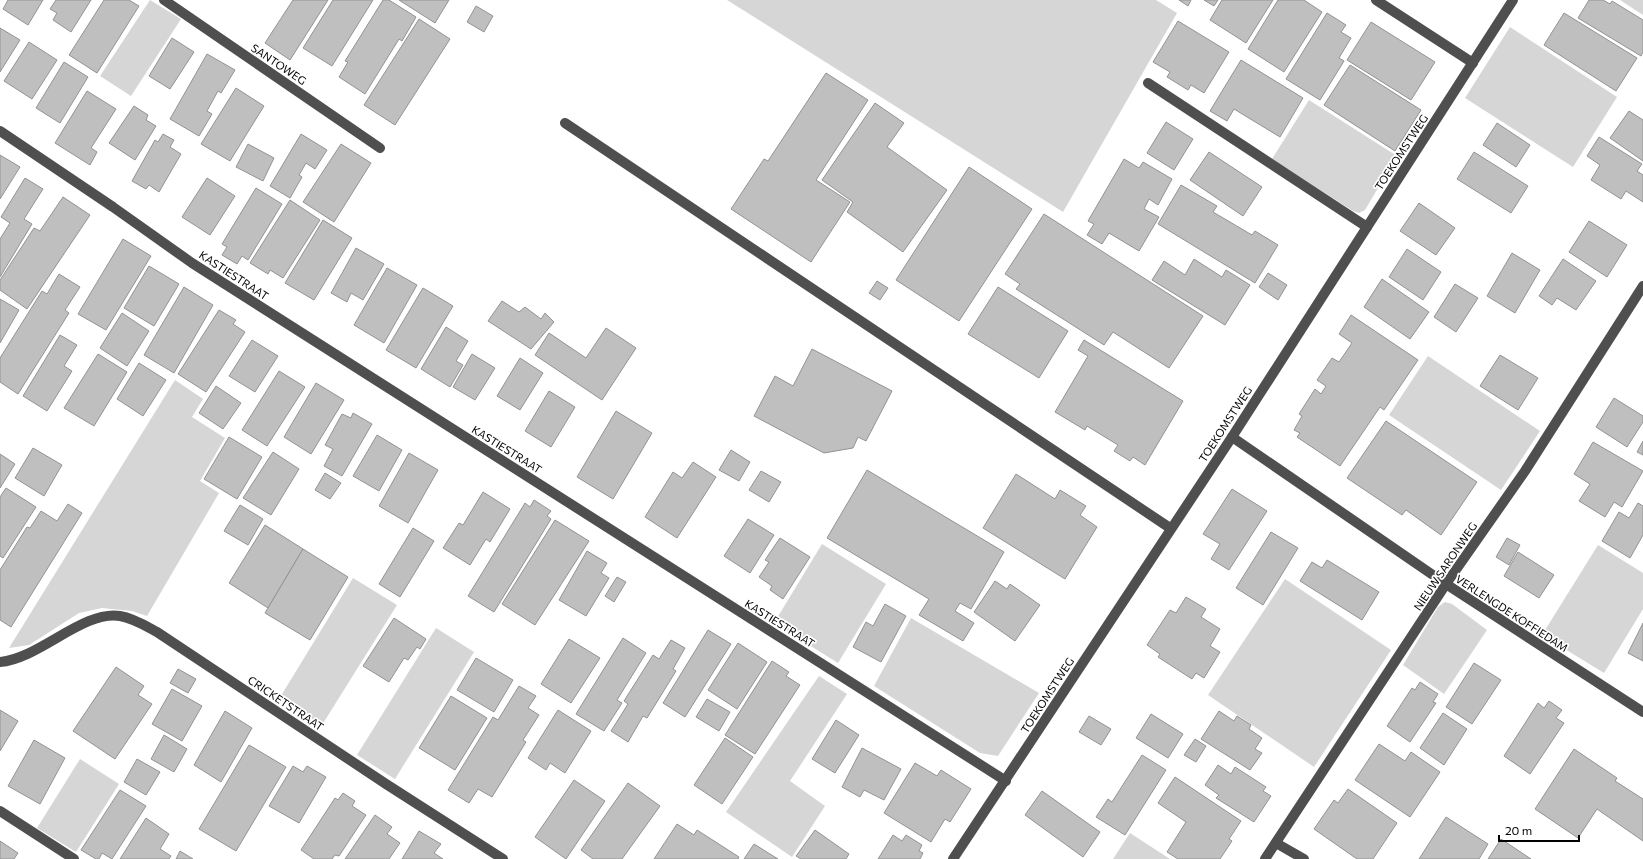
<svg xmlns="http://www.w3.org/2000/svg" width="1643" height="859" viewBox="0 0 1643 859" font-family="Commissioner,sans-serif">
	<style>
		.green { fill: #d6d6d6 }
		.building { fill: #bfbfbf; stroke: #939393 }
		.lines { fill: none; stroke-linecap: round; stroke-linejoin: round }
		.minor { stroke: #4f4f4f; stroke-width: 10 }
		.labels { text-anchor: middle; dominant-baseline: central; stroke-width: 3.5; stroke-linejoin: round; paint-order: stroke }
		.street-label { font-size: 11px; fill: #000; stroke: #fff }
	</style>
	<rect width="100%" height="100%" fill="#fff"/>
	<!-- green -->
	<g class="green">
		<polygon points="150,0 181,19 131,96 100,76"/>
		<polygon points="727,0 1156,0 1177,13 1063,212"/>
		<polygon points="1620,0 1643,0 1643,15"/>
		<polygon points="1510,27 1617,97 1573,167 1465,98"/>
		<polygon points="1309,100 1397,156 1365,210 1359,213 1353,211 1272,159"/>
		<polygon points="1428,356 1540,431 1501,490 1389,415"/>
		<polygon points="175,380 203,399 192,417 225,438 200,481 219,493 147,616 132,611 102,608 79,613 29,645 9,648"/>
		<polygon points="822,544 886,584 838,663 774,623"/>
		<polygon points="1598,545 1643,573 1643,609 1604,673 1542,635"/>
		<polygon points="353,578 397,605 322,725 279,699"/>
		<polygon points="1285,579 1391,650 1314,767 1208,695"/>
		<polygon points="1445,602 1452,604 1487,630 1444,694 1403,665 1438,607"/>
		<polygon points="911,618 1039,693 998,756 980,753 874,686"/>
		<polygon points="436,628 474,652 395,779 357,755"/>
		<polygon points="819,676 847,694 790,781 825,806 792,857 726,812"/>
		<polygon points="80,759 119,784 76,852 37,828"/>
		<polygon points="1130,833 1170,859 1113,859"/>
	</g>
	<!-- building -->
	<g class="building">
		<polygon points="8,0 43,0 28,25 3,9"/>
		<polygon points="56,0 91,0 71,32 53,20 57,13 50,9"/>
		<polygon points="104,0 129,0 139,6 97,73 69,55"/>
		<polygon points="293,0 328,0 290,60 265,43"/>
		<polygon points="333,0 373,0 332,66 303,48"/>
		<polygon points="383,0 389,0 416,17 402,41 399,39 365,94 339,77 348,62 345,61"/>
		<polygon points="399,0 449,0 435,23"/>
		<polygon points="1179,0 1191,0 1188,6"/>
		<polygon points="1204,0 1218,0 1214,6"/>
		<polygon points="1222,0 1273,0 1246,43 1210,20"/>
		<polygon points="1278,0 1304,0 1322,12 1284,72 1248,49"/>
		<polygon points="1589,0 1603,0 1610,4 1612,1 1643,20 1643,52 1641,56 1578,18"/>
		<polygon points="476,6 493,16 484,32 467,22"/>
		<polygon points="1327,13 1346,25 1341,32 1351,38 1339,58 1344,61 1320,100 1286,79"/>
		<polygon points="1564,13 1637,58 1616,91 1544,45"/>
		<polygon points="419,19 450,39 395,125 364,105"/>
		<polygon points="1178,21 1229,52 1204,93 1191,85 1188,90 1167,77 1170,72 1153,62"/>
		<polygon points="1371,22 1435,62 1411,100 1347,60"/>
		<polygon points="0,28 20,40 0,72"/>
		<polygon points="172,38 194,52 170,89 149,76"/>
		<polygon points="29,42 57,60 32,99 4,81"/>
		<polygon points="207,54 235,70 221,93 218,91 207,111 212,114 199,136 170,119"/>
		<polygon points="1241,60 1303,98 1280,137 1234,109 1227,121 1210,111"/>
		<polygon points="64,62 88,77 60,123 36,108"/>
		<polygon points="1350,65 1421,110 1395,151 1324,105"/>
		<polygon points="826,73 868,100 816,180 850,202 811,262 731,209 764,159 768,161"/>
		<polygon points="236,88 264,106 230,161 201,144"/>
		<polygon points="87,91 116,109 91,148 97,152 90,165 55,143"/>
		<polygon points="875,103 904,123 887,147 947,190 903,252 847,212 853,202 822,180"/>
		<polygon points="134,106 148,115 146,120 156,126 135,160 109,143"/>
		<polygon points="1629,111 1643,120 1643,161 1610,138"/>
		<polygon points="1166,122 1193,139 1174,170 1147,153"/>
		<polygon points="1497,123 1530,145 1516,167 1483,145"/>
		<polygon points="163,134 174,140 170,147 181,154 159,192 149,185 146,189 132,181 155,140 158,142"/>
		<polygon points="301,134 327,150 315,169 306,163 299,175 302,177 290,198 270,186"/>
		<polygon points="1599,137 1642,164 1637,171 1643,175 1643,202 1626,191 1621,199 1591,180 1600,165 1587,156"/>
		<polygon points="248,144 274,158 263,181 236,167"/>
		<polygon points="341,144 371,163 334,222 303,202"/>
		<polygon points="1209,152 1262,187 1243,216 1190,180"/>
		<polygon points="1474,152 1528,186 1511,213 1457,179"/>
		<polygon points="0,155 20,167 0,199"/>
		<polygon points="1124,159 1139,168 1143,162 1172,179 1158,205 1149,199 1144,209 1159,217 1139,251 1109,233 1102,244 1087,235 1094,224 1088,221"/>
		<polygon points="969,167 1032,209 959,321 896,280"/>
		<polygon points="25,178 43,189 24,219 32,224 0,277 0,239 10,223 1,217"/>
		<polygon points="207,178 235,196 210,235 182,217"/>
		<polygon points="1181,185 1217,206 1213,212 1252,235 1255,231 1278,245 1255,283 1158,224"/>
		<polygon points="256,188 282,204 248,260 242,256 237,264 222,255 227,247 222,244"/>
		<polygon points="63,197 90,215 27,309 0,290 0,280 34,228 40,231"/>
		<polygon points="290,200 320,220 283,278 270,270 268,274 250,263"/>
		<polygon points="1419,203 1455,228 1436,255 1400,231"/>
		<polygon points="1044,214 1203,316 1169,368 1113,332 1104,345 1016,289 1020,284 1005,274"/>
		<polygon points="323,220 352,238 314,300 285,283"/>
		<polygon points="1589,221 1627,245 1607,277 1569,252"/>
		<polygon points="123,239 151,256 106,330 78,314"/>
		<polygon points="356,248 384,264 363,300 351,293 347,302 331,293"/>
		<polygon points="1407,249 1441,272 1423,300 1389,277"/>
		<polygon points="1512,253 1540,270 1515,313 1487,296"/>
		<polygon points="1194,259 1222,277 1226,270 1250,285 1225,325 1152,280 1164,261 1185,275"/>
		<polygon points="1563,259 1596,281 1576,310 1557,298 1552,305 1539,296"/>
		<polygon points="149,266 179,284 154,326 124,308"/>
		<polygon points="387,268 417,285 384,343 354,325"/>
		<polygon points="1268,273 1287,285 1278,300 1259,287"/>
		<polygon points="59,274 80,287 65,310 69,313 18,394 0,382 0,358 42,291 47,294"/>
		<polygon points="1382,279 1429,312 1410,339 1364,307"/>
		<polygon points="877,281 888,288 880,300 869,293"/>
		<polygon points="1455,284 1478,298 1456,332 1434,317"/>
		<polygon points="184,287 213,305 174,373 144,355"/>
		<polygon points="998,287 1068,331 1039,378 968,334"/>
		<polygon points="423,288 453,306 416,368 386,350"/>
		<polygon points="0,299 19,310 0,343"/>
		<polygon points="502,301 519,312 525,307 541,319 545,313 554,322 531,349 488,321"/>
		<polygon points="219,310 236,320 233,324 245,332 206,392 178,374"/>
		<polygon points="122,313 149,331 127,366 100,348"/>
		<polygon points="1351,315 1418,360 1384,410 1380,407 1340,466 1297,437 1300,433 1294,430 1302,416 1299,414 1315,389 1321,394 1326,386 1317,380 1332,358 1339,362 1352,343 1339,334"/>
		<polygon points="446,327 468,341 456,361 463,365 450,387 421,369"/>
		<polygon points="606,328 636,348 602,400 535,355 549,333 586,358"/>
		<polygon points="60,335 77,345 64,366 72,371 47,411 23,396"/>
		<polygon points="252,340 278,356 255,392 229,376"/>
		<polygon points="1084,340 1183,401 1145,465 1133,457 1130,461 1114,451 1118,445 1087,426 1085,430 1055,412 1088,356 1078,350"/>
		<polygon points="812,349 892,391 866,441 858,437 853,448 824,453 754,416 775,376 793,386"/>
		<polygon points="98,354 127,372 94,426 64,408"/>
		<polygon points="472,354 495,368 475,400 453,387"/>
		<polygon points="1500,355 1538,378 1518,410 1480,386"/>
		<polygon points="520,358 543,373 520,410 497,396"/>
		<polygon points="139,363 166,380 143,416 117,399"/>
		<polygon points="279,371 305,387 267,446 242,430"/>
		<polygon points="316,383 344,400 311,454 284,437"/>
		<polygon points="216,386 241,403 223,429 199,413"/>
		<polygon points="549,391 575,407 551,447 525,431"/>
		<polygon points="1614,398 1643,416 1643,422 1627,447 1596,427"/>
		<polygon points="616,411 652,433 613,499 577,477"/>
		<polygon points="353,413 372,424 342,476 324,466 333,449 325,445 342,414 351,418"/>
		<polygon points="1386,421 1477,482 1441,535 1406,510 1402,515 1347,478"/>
		<polygon points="377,435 402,450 379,491 353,476"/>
		<polygon points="229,437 262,457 237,499 204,479"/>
		<polygon points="1643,441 1643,455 1637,452"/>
		<polygon points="1593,442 1643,471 1622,507 1614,502 1605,517 1579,501 1590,484 1574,474"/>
		<polygon points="33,448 62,465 44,496 15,478"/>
		<polygon points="731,450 750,462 739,481 719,470"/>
		<polygon points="273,452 299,469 271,515 243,498"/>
		<polygon points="409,453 438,470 408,523 379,506"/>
		<polygon points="0,454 15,464 0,488"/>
		<polygon points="693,462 716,477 677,538 645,517 673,472 682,478"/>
		<polygon points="867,470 1004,552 971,609 960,603 955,611 974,623 963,641 919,615 929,599 827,538"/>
		<polygon points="761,471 781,482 769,502 749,490"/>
		<polygon points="325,473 341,483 330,499 315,490"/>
		<polygon points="1016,474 1055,499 1060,490 1086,506 1080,515 1097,527 1065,579 983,528"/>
		<polygon points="6,488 36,507 3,558 0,556 0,497"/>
		<polygon points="1232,489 1267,511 1229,570 1211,559 1220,544 1203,534"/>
		<polygon points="483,492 510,509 490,542 486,539 470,565 443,548 459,523 463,525"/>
		<polygon points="534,500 551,511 547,516 551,519 494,612 468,596 525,503 530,507"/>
		<polygon points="1638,503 1643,506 1643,535 1630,558 1602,541 1619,512 1629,518"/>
		<polygon points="68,504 82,513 11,627 0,620 0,570 27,527 30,528 41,511 57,521"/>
		<polygon points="240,505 263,519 248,545 224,531"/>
		<polygon points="748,519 774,535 750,573 724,556"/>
		<polygon points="555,520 589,541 535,625 502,604"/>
		<polygon points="265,525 303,549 268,608 229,583"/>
		<polygon points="413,528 434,541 400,597 379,584"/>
		<polygon points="1271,532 1298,548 1263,605 1236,588"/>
		<polygon points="780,538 810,557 783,599 770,590 772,586 759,577 769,562 765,560"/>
		<polygon points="1507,538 1520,545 1509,565 1496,557"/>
		<polygon points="303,549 348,577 310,640 265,613"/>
		<polygon points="587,551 607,563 601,573 609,578 586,616 559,600"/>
		<polygon points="1518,552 1554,575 1539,598 1504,576"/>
		<polygon points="1327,560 1379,592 1362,620 1300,581 1312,562 1322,568"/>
		<polygon points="617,577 626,582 614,602 605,596"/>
		<polygon points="995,581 1007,589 1010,584 1040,605 1015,641 974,612"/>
		<polygon points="1186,597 1206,609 1201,617 1220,629 1210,646 1220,652 1204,678 1196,673 1192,679 1158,657 1160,654 1147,645 1170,610 1176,613"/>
		<polygon points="885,604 906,616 881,662 853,647 866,622 873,626"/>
		<polygon points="394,618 426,639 420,649 417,647 408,660 404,658 389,682 363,666"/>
		<polygon points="1643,623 1643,661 1628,653"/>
		<polygon points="708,630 731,644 685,717 663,703"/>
		<polygon points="623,638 646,653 617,700 622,703 604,731 576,714"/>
		<polygon points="569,639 600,658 571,703 541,684"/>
		<polygon points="671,640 685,648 673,669 676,671 647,718 643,716 628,742 611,731 628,704 624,701 653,655 659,659"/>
		<polygon points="738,643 767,662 737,709 708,690"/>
		<polygon points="476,658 513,680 494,712 457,690"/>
		<polygon points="772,661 789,672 786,676 800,685 755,754 725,735"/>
		<polygon points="1474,663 1501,680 1472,724 1446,707"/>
		<polygon points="116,667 144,686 138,695 152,704 115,759 73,731"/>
		<polygon points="178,669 196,679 188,693 170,683"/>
		<polygon points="1420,682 1438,694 1433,702 1436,703 1410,742 1387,726 1412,688 1415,690"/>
		<polygon points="519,686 536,696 528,708 539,715 523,740 526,742 492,797 478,789 469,803 448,790 493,717 498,720"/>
		<polygon points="172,689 202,706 182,741 152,724"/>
		<polygon points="451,696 487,718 455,770 419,748"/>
		<polygon points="707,699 730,712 719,731 696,717"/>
		<polygon points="1549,701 1562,710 1556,718 1564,723 1530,774 1504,756 1538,703 1544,708"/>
		<polygon points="0,710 18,721 0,751"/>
		<polygon points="558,710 591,731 565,773 550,763 546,770 528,758"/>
		<polygon points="225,711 252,728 221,782 194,765"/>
		<polygon points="1219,711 1234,721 1237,716 1251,725 1249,729 1262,738 1255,749 1262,753 1250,770 1201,739"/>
		<polygon points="1443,713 1467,729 1444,765 1420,748"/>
		<polygon points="1151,714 1183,734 1168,758 1136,738"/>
		<polygon points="1089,716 1111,729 1101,745 1079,732"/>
		<polygon points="836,720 859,735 835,773 812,759"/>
		<polygon points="164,735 187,749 174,772 151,759"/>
		<polygon points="725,738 753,757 722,804 694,785"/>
		<polygon points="1195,739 1206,746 1196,762 1184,755"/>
		<polygon points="34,740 65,758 40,804 8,786"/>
		<polygon points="1379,744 1405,761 1411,752 1440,772 1410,817 1355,780"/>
		<polygon points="249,745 286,767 236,851 199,829"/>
		<polygon points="862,748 901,769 884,800 864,790 860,797 842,787"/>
		<polygon points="1574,749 1617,778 1615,781 1643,799 1643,841 1597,809 1578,838 1535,809"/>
		<polygon points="1142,755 1166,770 1125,835 1096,817 1108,799 1112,802"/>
		<polygon points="137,759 160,772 146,795 124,782"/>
		<polygon points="915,763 937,776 941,770 971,789 950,822 945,819 931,842 884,813"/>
		<polygon points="1218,765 1231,774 1235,767 1266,787 1263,791 1271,796 1254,822 1216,798 1219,795 1205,785"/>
		<polygon points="293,766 303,772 307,766 326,777 299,823 269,806"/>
		<polygon points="1175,777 1241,821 1229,839 1232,841 1220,859 1178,859 1167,852 1186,822 1158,803"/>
		<polygon points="574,780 605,801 566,859 535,837"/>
		<polygon points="628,783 660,806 622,859 593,859 581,850"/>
		<polygon points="1348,789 1397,823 1373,859 1357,859 1314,829 1334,800 1338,803"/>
		<polygon points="120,790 146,806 112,859 102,853 99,859 96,859 81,850"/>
		<polygon points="1042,791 1100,832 1083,857 1025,815"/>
		<polygon points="343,793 355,801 352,806 366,815 339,856 335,855 332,859 314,859 301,850 335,798 338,800"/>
		<polygon points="375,815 392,827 387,834 400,843 389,859 345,859"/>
		<polygon points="1446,817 1488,844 1479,859 1419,859"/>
		<polygon points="146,818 169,834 160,849 171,856 169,859 120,859"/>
		<polygon points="677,824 694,835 697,830 739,857 738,859 654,859"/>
		<polygon points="815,830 849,854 846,859 801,859 796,856"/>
		<polygon points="419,831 441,844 434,853 443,859 402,859"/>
		<polygon points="893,835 902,841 906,835 922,845 919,851 923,853 920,859 878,859"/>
		<polygon points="1501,839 1531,859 1488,859"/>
		<polygon points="0,841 18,853 14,859 0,859"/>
		<polygon points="754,844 778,859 744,859"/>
		<polygon points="180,851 193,859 176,859"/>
	</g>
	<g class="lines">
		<!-- minor -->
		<g class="minor">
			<polyline points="164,0 380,148"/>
			<polyline points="1376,0 1473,63"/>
			<polyline points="1148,83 1367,227"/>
			<polyline points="565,123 1170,528"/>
			<polyline points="0,131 113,207 192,263 1006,781"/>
			<polyline points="1232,437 1446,584 1643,712"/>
			<path d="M0,662C39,659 83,610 120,616C133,618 146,626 157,632L386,784L503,859"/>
			<polyline points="0,811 74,859"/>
			<polyline points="1276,843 1304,859"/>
			<polyline points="953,859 1232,437 1513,0"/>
			<polyline points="1265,859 1446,584 1525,471 1643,286"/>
		</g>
	</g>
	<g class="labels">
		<!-- street labels -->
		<g class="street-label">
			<text transform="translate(279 64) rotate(34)">SANTOWEG</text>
			<text transform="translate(1401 152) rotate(-57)">TOEKOMSTWEG</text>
			<text transform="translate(234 275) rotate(33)">KASTIESTRAAT</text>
			<text transform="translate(1225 424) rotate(-57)">TOEKOMSTWEG</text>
			<text transform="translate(507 449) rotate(32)">KASTIESTRAAT</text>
			<text transform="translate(1445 566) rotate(-56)">NIEUW SARONWEG</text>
			<text transform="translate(1512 613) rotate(33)">VERLENGDE KOFFIEDAM</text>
			<text transform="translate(780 623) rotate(32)">KASTIESTRAAT</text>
			<text transform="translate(1047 695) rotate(-57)">TOEKOMSTWEG</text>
			<text transform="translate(286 703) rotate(34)">CRICKETSTRAAT</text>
		</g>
	</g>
	<!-- scale -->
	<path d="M1499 835v6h80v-6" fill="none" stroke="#000000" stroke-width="2"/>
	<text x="1505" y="835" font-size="12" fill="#000000" stroke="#ffffff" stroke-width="3" paint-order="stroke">20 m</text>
</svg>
